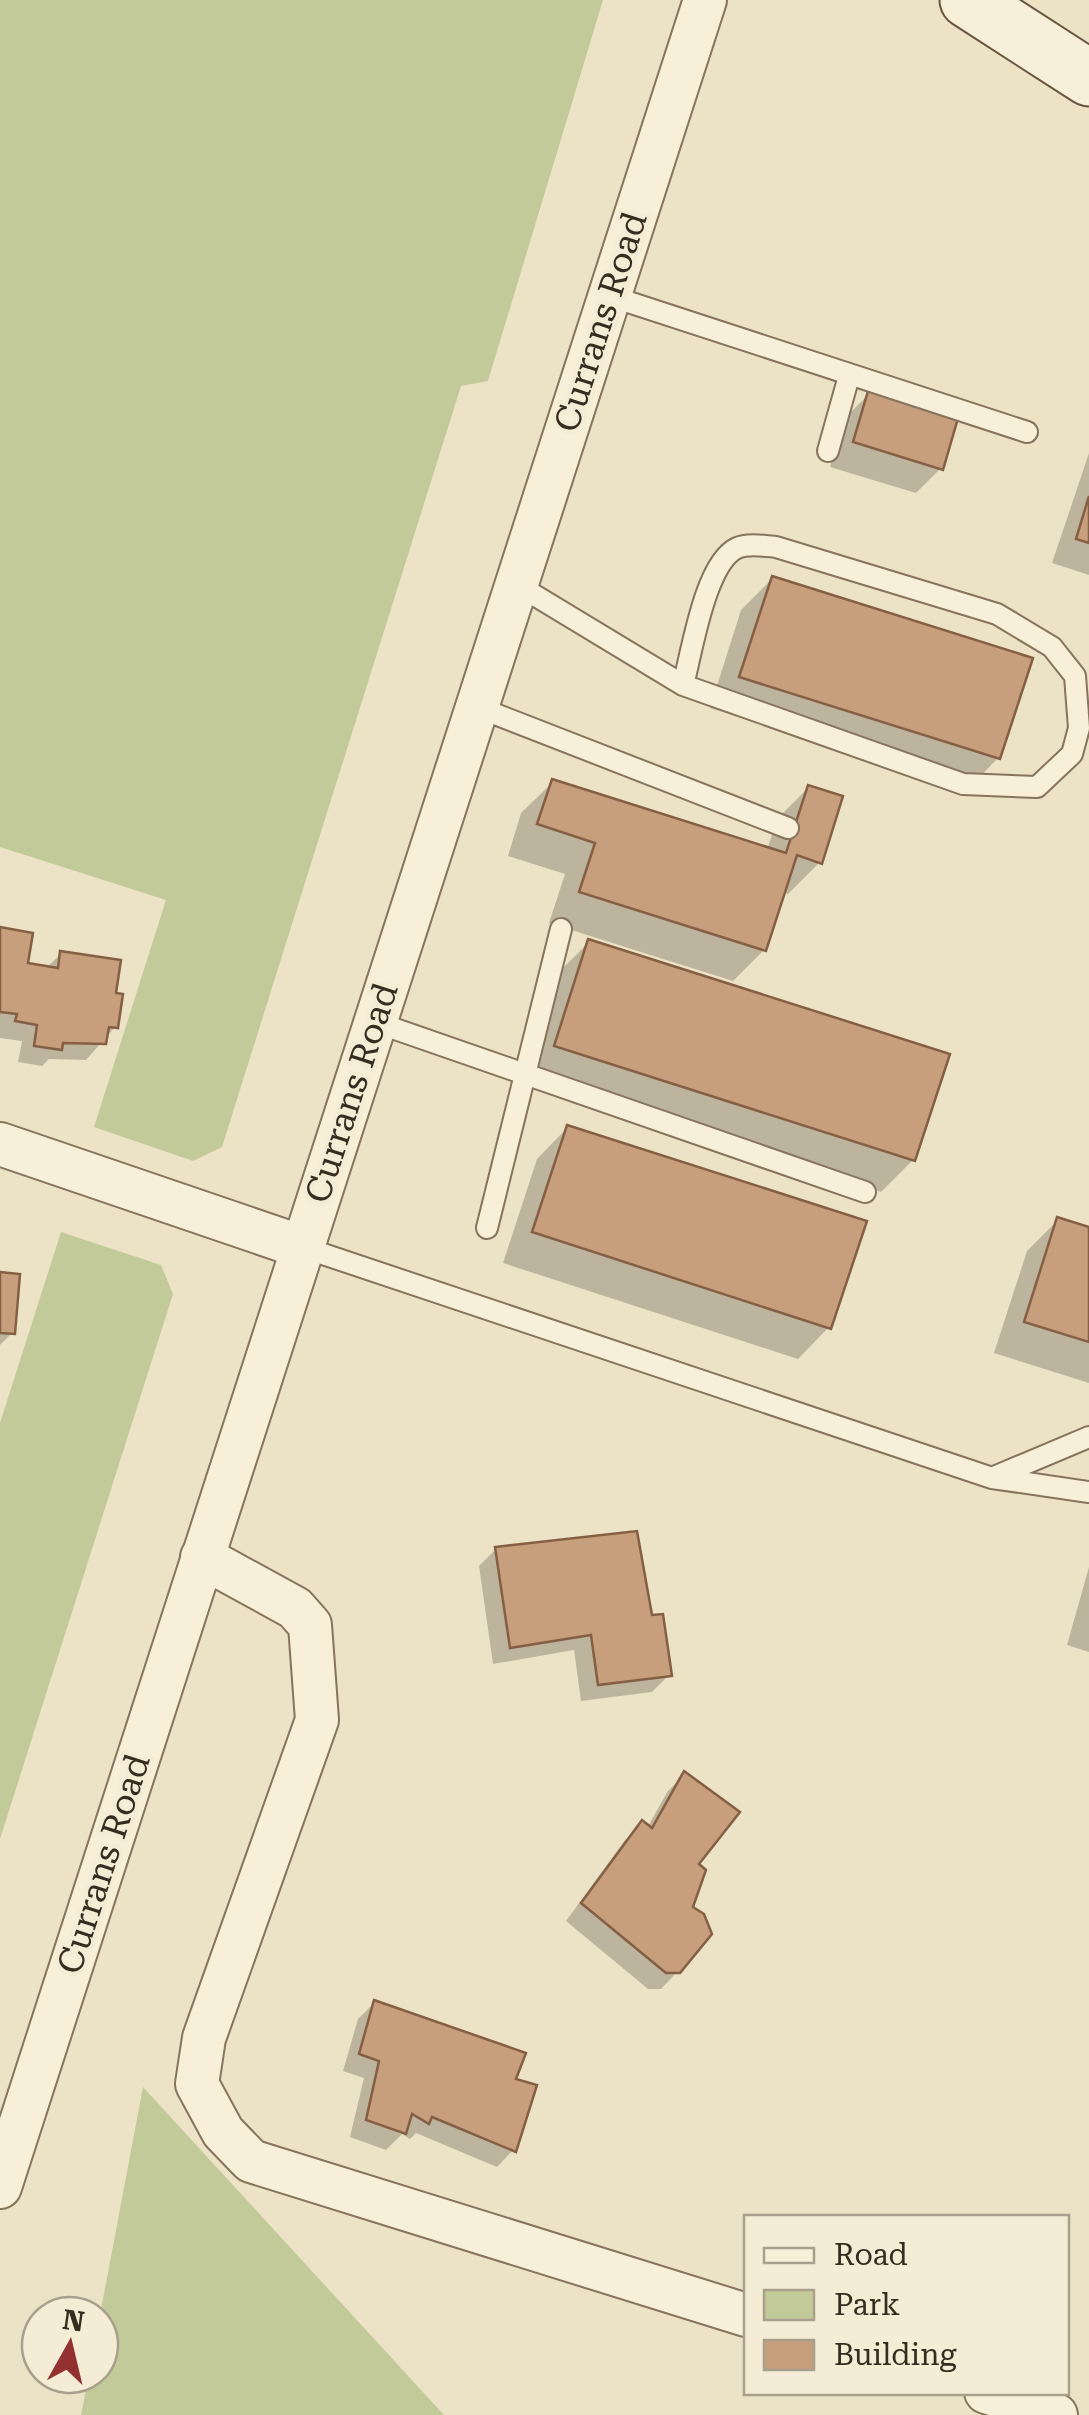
<svg xmlns="http://www.w3.org/2000/svg" width="1089" height="2415" viewBox="0 0 1089 2415" font-family="'Roboto Serif',serif">
	<style>
		.green { fill: #c3ca9a }
		.shadow { fill: #0003 }
		.building { fill: #c89f7d; stroke: #845f43; stroke-width: 2.5 }
		.lines { fill: none; stroke-linecap: round; stroke-linejoin: round }
		.lane-casing { stroke: #86745c; stroke-width: 24 }
		.street-casing { stroke: #86745c; stroke-width: 46 }
		.secondary-casing { stroke: #68553f; stroke-width: 59 }
		.lane { stroke: #f7efd8; stroke-width: 20 }
		.street { stroke: #f7efd8; stroke-width: 42 }
		.secondary { stroke: #f7efd8; stroke-width: 55 }
		.labels { text-anchor: middle; dominant-baseline: central; stroke-width: 9; stroke-linejoin: round; paint-order: stroke }
		.street-label { font-size: 35px; fill: #372c1f; stroke: #f4ecd4 }
	</style>
	<rect width="100%" height="100%" fill="#ece2c5"/>
	<!-- green -->
	<g class="green">
		<polygon points="0,0 603,0 488,381 461,386 222,1147 193,1161 94,1127 166,900 0,847"/>
		<polygon points="61,1232 161,1265 173,1294 0,1839 0,1423"/>
		<polygon points="143,2087 444,2415 81,2415 89,2375 100,2375 100,2315"/>
	</g>
	<!-- shadow -->
	<g class="shadow">
		<polygon points="869,394 941,468 916,493 830,467 844,419"/>
		<polygon points="1089,453 1089,575 1052,563"/>
		<polygon points="773,578 998,758 967,790 710,708 741,610"/>
		<polygon points="553,782 767,850 777,819 808,788 820,862 788,894 782,892 764,950 733,981 549,923 565,874 508,856 521,813"/>
		<polygon points="0,930 26,966 46,968 61,954 113,995 115,1027 86,1060 49,1059 42,1066 18,1062 22,1041 0,1038"/>
		<polygon points="589,942 913,1160 881,1192 524,1078 558,973"/>
		<polygon points="568,1127 829,1327 798,1359 503,1263 537,1159"/>
		<polygon points="1058,1220 1089,1230 1089,1383 994,1353 1027,1251"/>
		<polygon points="0,1274 12,1333 0,1345"/>
		<polygon points="496,1549 650,1618 669,1675 652,1692 581,1701 574,1650 493,1664 479,1566"/>
		<polygon points="1089,1567 1089,1652 1067,1645"/>
		<polygon points="685,1774 695,1864 690,1907 678,1971 661,1989 648,1989 566,1921 625,1840 642,1824 647,1828 668,1791"/>
		<polygon points="375,2002 512,2080 513,2150 497,2167 416,2133 410,2139 402,2134 386,2150 350,2137 364,2078 343,2071 358,2019"/>
	</g>
	<!-- building -->
	<g class="building">
		<polygon points="868,391 958,418 943,470 853,442"/>
		<polygon points="1089,496 1089,543 1076,539"/>
		<polygon points="772,576 1033,658 1000,759 739,677"/>
		<polygon points="552,779 786,853 808,785 843,796 822,864 797,855 766,951 579,892 595,843 537,824"/>
		<polygon points="0,927 33,933 28,963 58,968 60,951 121,960 116,993 123,994 118,1028 109,1027 106,1044 63,1043 62,1050 34,1046 37,1025 15,1021 17,1014 0,1012"/>
		<polygon points="588,939 950,1054 915,1161 554,1046"/>
		<polygon points="567,1125 867,1221 831,1329 532,1232"/>
		<polygon points="1057,1217 1089,1227 1089,1342 1024,1322"/>
		<polygon points="0,1272 20,1274 15,1334 0,1333"/>
		<polygon points="637,1531 652,1615 663,1614 672,1676 598,1685 591,1635 510,1648 495,1547"/>
		<polygon points="684,1771 740,1812 699,1864 706,1870 693,1907 704,1914 712,1934 680,1973 666,1973 581,1903 642,1820 652,1828"/>
		<polygon points="374,2000 526,2053 516,2079 537,2085 516,2152 432,2117 429,2124 412,2114 406,2134 366,2120 379,2061 359,2054"/>
	</g>
	<g class="lines">
		<!-- lane casing -->
		<g class="lane-casing">
			<g id="lane">
				<polyline points="610,296 1027,432"/>
				<polyline points="828,451 849,376"/>
				<path d="M516,584L683,685L963,784L1037,787L1072,754L1079,728L1075,676L1052,647L997,614L776,547C765,546 748,543 737,548C705,563 692,652 683,685"/>
				<polyline points="477,707 788,828"/>
				<polyline points="375,1022 865,1192"/>
				<polyline points="487,1228 561,929"/>
				<polyline points="302,1247 992,1478 1089,1492"/>
				<polyline points="994,1477 1089,1437"/>
			</g>
		</g>
		<!-- street casing -->
		<g class="street-casing">
			<g id="street">
				<polyline points="0,1144 302,1247"/>
				<polyline points="202,1557 295,1608 310,1625 317,1720 204,2038 197,2084 223,2132 251,2161 746,2315"/>
				<polyline points="0,2187 705,0"/>
				<polyline points="986,2392 1056,2415"/>
			</g>
		</g>
		<!-- secondary casing -->
		<g class="secondary-casing">
			<polyline id="secondary" points="968,0 1089,78"/>
		</g>
		<!-- lane -->
		<use href="#lane" class="lane"/>
		<!-- street -->
		<use href="#street" class="street"/>
		<!-- secondary -->
		<use href="#secondary" class="secondary"/>
	</g>
	<g class="labels">
		<!-- street labels -->
		<g class="street-label">
			<text transform="translate(601 322) rotate(-72)">Currans Road</text>
			<text transform="translate(352 1093) rotate(-72)">Currans Road</text>
			<text transform="translate(104 1864) rotate(-72)">Currans Road</text>
		</g>
	</g>
	<!-- legend -->
	<rect x="744" y="2215" width="325" height="180" fill="#f4ecd4" stroke="#a89f8c" stroke-width="2.5"/>
	<rect x="764" y="2248" width="50" height="15" fill="#f7efd8" stroke="#a89f8c" stroke-width="2.5"/>
	<text x="834" y="2265" font-size="30" fill="#372c1f">Road</text>
	<rect x="764" y="2290" width="50" height="30" fill="#c3ca9a" stroke="#a89f8c" stroke-width="2.5"/>
	<text x="834" y="2315" font-size="30" fill="#372c1f">Park</text>
	<rect x="764" y="2340" width="50" height="30" fill="#c89f7d" stroke="#a89f8c" stroke-width="2.5"/>
	<text x="834" y="2365" font-size="30" fill="#372c1f">Building</text>
	<!-- north arrow -->
	<g transform="translate(70 2345) rotate(8)"><circle r="48" fill="#f4ecd4" stroke="#a89f8c" stroke-width="2.5"/>
	<path d="M0-8L18 38L0 25L-18 38Z" fill="#92312f"/>
	<text y="-15" font-size="28" font-weight="bold" text-anchor="middle" fill="#372c1f">N</text>
	</g>
</svg>
